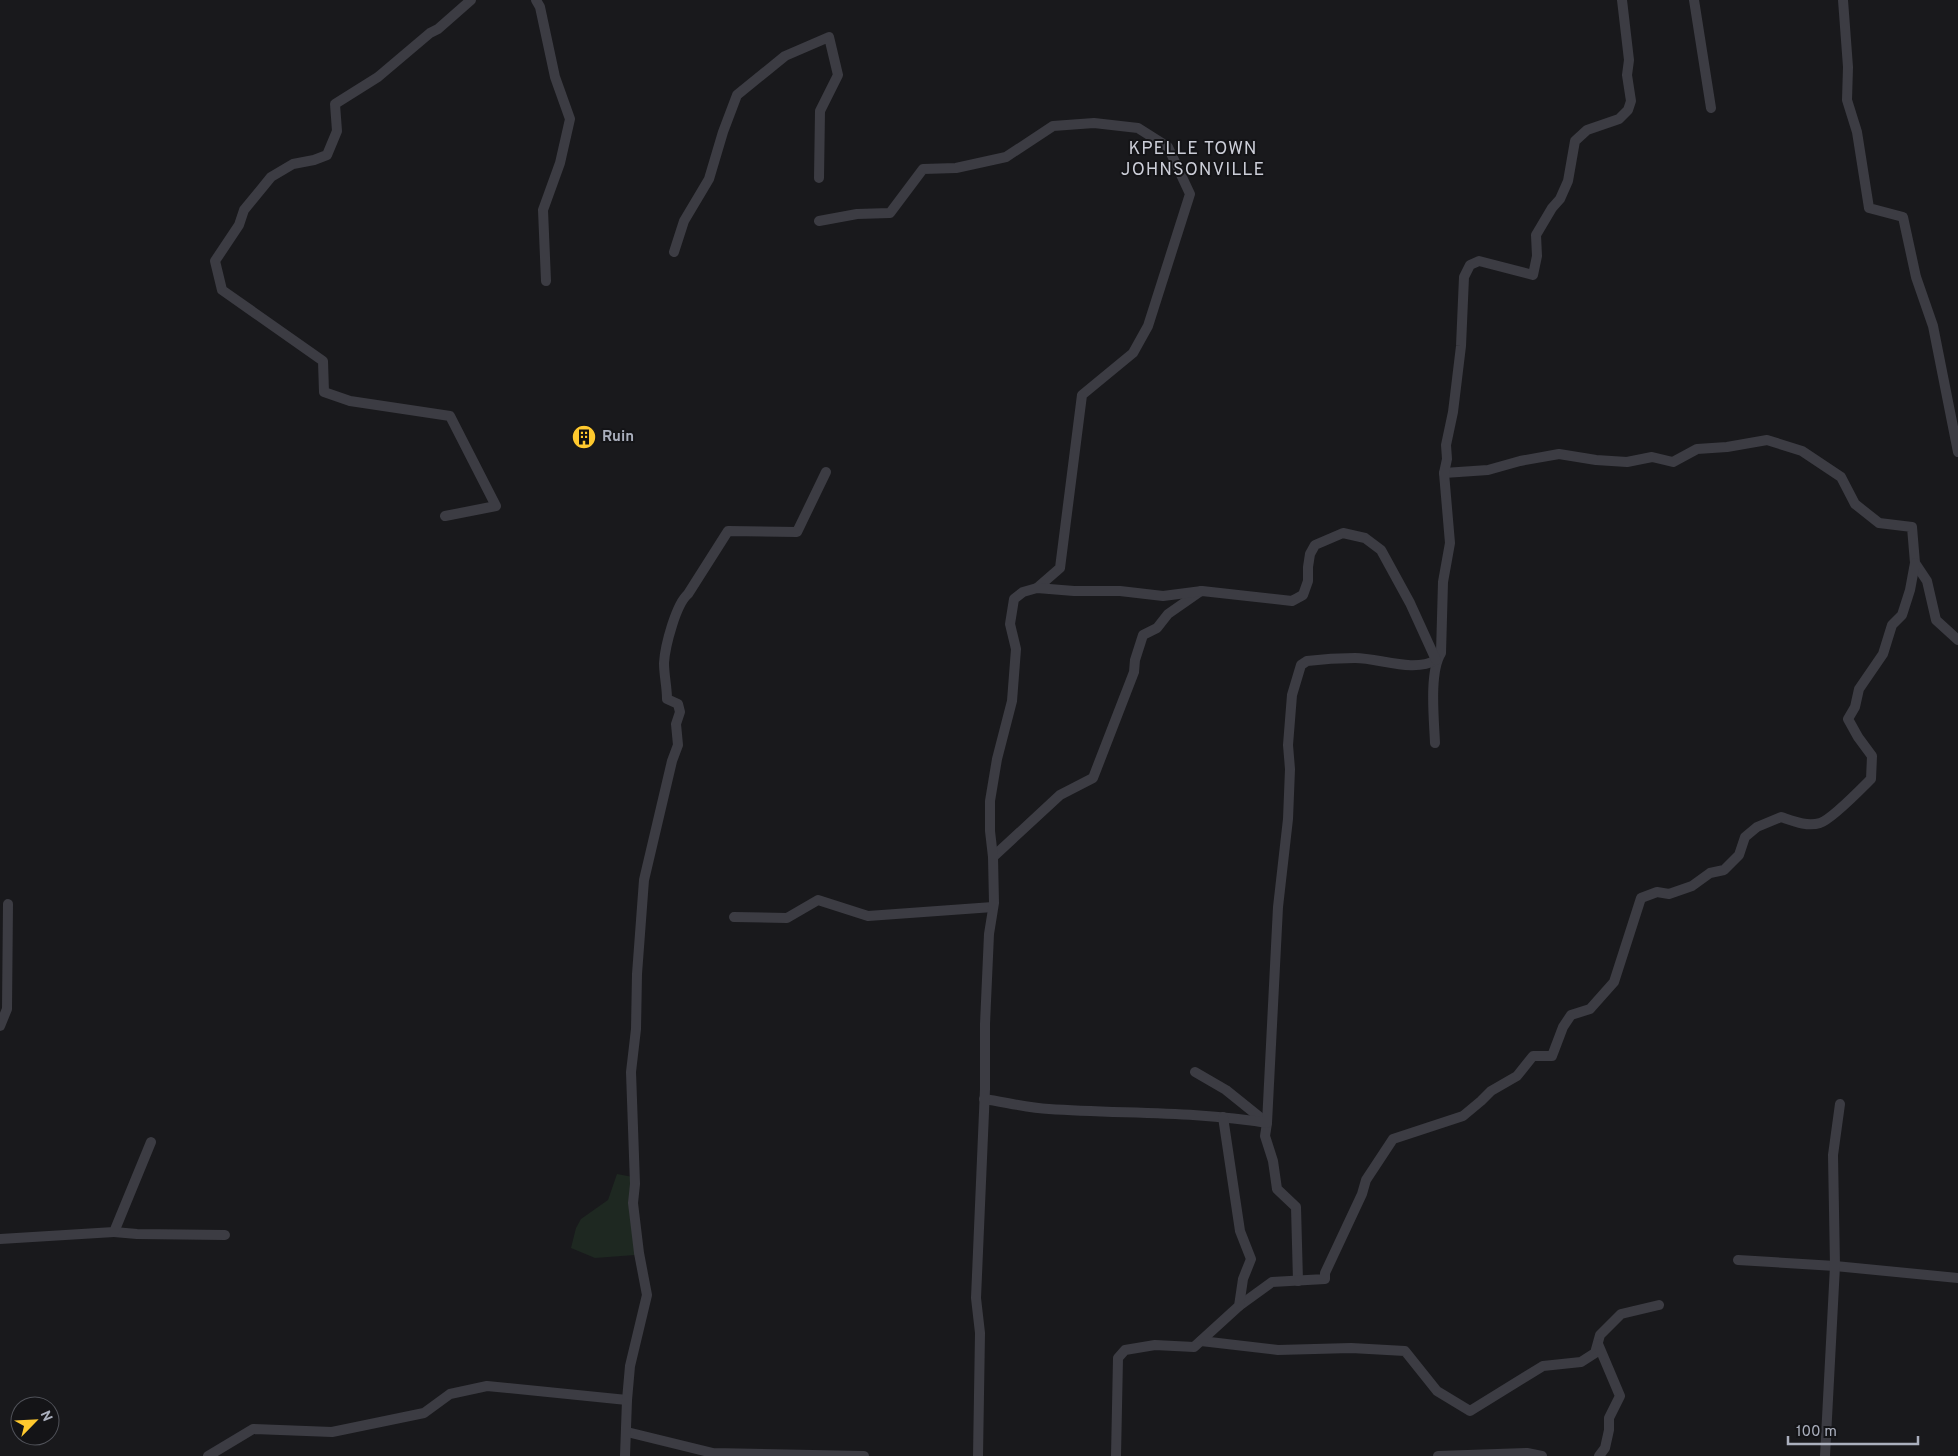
<svg xmlns="http://www.w3.org/2000/svg" width="1958" height="1456" viewBox="0 0 1958 1456" font-family="Overpass,sans-serif">
	<style>
		.green { fill: #1e2821 }
		.lines { fill: none; stroke-linecap: round; stroke-linejoin: round }
		.minor { stroke: #3c3c43; stroke-width: 10 }
		.labels { text-anchor: middle; dominant-baseline: central; stroke-width: 4; stroke-linejoin: round; paint-order: stroke }
		.poi-label { font-size: 15px; font-weight: bold; fill: #aaafbd; stroke: #141417; text-anchor: start }
		.quarter-label { font-size: 18px; letter-spacing: 1px; fill: #ccced8; stroke: #141417 }
	</style>
	<rect width="100%" height="100%" fill="#19191c"/>
	<!-- green -->
	<polygon class="green" points="617,1174 633,1177 635,1255 595,1258 571,1248 576,1228 581,1219 608,1200"/>
	<g class="lines">
		<!-- minor -->
		<g class="minor">
			<polyline points="536,0 540,7 555,77 570,119 560,163 543,210 546,281"/>
			<polyline points="1694,0 1711,108"/>
			<polyline points="1843,0 1848,67 1847,100 1857,132 1869,208 1903,217 1916,277 1933,326 1958,452"/>
			<polyline points="819,221 857,214 890,213 923,169 956,168 1006,157 1053,126 1094,123 1138,128 1168,147 1190,194 1148,326 1133,353 1082,395 1060,568 1037,588"/>
			<polyline points="674,252 684,221 709,179 723,132 737,95 785,56 829,37 838,75 820,111 819,178"/>
			<polyline points="1444,473 1488,470 1520,461 1559,454 1596,460 1627,462 1652,457 1673,462 1697,449 1727,447 1767,440 1802,451 1841,477 1855,504 1879,523 1912,527 1915,563 1927,581 1936,620 1958,640"/>
			<polyline points="445,516 496,506 450,416 350,401 324,392 323,361 222,290 215,261 239,225 244,210 271,177 293,164 314,160 327,155 337,131 335,104 378,77 430,33 438,29 471,0"/>
			<path d="M1435,743C1434,719 1429,672 1441,653L1443,582L1450,543L1444,473L1447,459L1446,445L1453,412L1461,346L1464,277L1470,265L1479,261L1533,275L1537,256L1536,235L1552,208L1560,199L1568,181L1575,141L1587,130L1619,119L1628,110L1631,101L1627,75L1629,60L1622,0"/>
			<polyline points="993,857 1060,795 1093,778 1134,672 1135,660 1143,635 1157,628 1168,614 1201,591"/>
			<polyline points="734,917 787,918 818,900 868,916 993,907"/>
			<polyline points="0,1026 7,1009 8,904"/>
			<polyline points="1195,1072 1226,1090 1267,1123 1265,1136 1273,1161 1277,1189 1296,1207 1298,1281"/>
			<path d="M984,1099C1005,1102 1027,1108 1049,1109C1122,1114 1195,1111 1267,1123L1278,907L1288,819L1290,769L1288,745L1292,695L1301,665L1307,661C1323,659 1339,658 1355,658C1380,658 1413,673 1436,660"/>
			<polyline points="114,1232 137,1234 225,1235"/>
			<polyline points="0,1239 114,1232 151,1142"/>
			<polyline points="1738,1260 1835,1266 1958,1278"/>
			<path d="M1239,1306L1272,1282L1325,1279V1273L1362,1194L1366,1180L1393,1139L1463,1116L1481,1101L1491,1091L1517,1076L1533,1056H1552L1563,1027L1571,1015L1590,1009L1614,982L1641,898L1657,892L1669,894L1692,886L1710,873L1724,870L1739,855L1745,837L1757,827L1781,817C1793,821 1807,827 1820,823C1831,820 1862,788 1871,779L1872,756L1858,737L1848,719L1855,707L1859,689L1883,654L1892,625L1902,615L1910,590L1915,563"/>
			<polyline points="1201,1341 1278,1350 1351,1348 1405,1351 1437,1391 1470,1411 1543,1366 1581,1362 1595,1353 1600,1335 1621,1314 1659,1305"/>
			<polyline points="1598,1344 1620,1396 1609,1418 1609,1430 1605,1448 1599,1456"/>
			<polyline points="627,1432 713,1453 864,1456"/>
			<polyline points="208,1456 253,1429 332,1432 424,1413 450,1394 487,1386 627,1400"/>
			<path d="M625,1456L627,1400L630,1366L647,1295L639,1253L633,1203L635,1184L631,1072L636,1029L637,974L644,880L672,761L678,745L676,724L680,712L678,704L667,699C667,687 664,675 664,663C665,646 676,604 688,594L728,531L797,532L826,472"/>
			<polyline points="978,1456 980,1333 976,1298 985,1089 985,1024 989,934 994,903 993,857 990,831 990,801 997,759 1012,701 1016,649 1010,624 1014,599 1023,592 1037,588 1074,591 1120,591 1163,596 1202,591 1292,601 1303,595 1308,581 1308,567 1310,554 1315,545 1343,533 1365,538 1381,550 1410,603 1436,660"/>
			<polyline points="1116,1456 1118,1358 1125,1350 1155,1345 1194,1347 1239,1306 1243,1279 1251,1259 1240,1231 1223,1117"/>
			<polyline points="1438,1456 1527,1453 1542,1456"/>
			<polyline points="1825,1456 1835,1266 1833,1155 1840,1104"/>
		</g>
	</g>
	<!-- icons -->
	<defs>
		<g id="building-disc" transform="scale(1.25)"><circle r="9.5" fill="#ffc92e" stroke="#141417"/><path d="M-4-6H4V6H1V3H-1V6H-4ZM-2.5-4.3h1.7v1.8h-1.7ZM.8-4.3h1.7v1.8H.8ZM-2.5-1h1.7V.8h-1.7ZM.8-1h1.7V.8H.8Z" fill="#111"/></g>
	</defs>
	<g fill-rule="evenodd">
		<use href="#building-disc" x="584" y="437"/>
	</g>
	<g class="labels">
		<!-- poi labels -->
		<g class="poi-label">
			<text x="602" y="437">Ruin</text>
		</g>
		<!-- quarter labels -->
		<g class="quarter-label">
			<text x="1193" y="149">KPELLE TOWN<tspan x="1193" dy="21">JOHNSONVILLE</tspan></text>
		</g>
	</g>
	<!-- north arrow -->
	<g transform="translate(35 1421) rotate(66)"><circle r="24" fill="#141417" stroke="#505259"/>
	<path d="M0-4L9 19L0 12L-9 19Z" fill="#ffc92e"/>
	<text y="-8" font-size="14" font-weight="bold" text-anchor="middle" fill="#aaafbd">N</text>
	</g>
	<!-- scale -->
	<path d="M1788 1436v8h130v-8" fill="none" stroke="#aaafbd" stroke-width="2.5"/>
	<text x="1796" y="1436" font-size="15" fill="#aaafbd" stroke="#141417" stroke-width="4" paint-order="stroke">100 m</text>
</svg>
